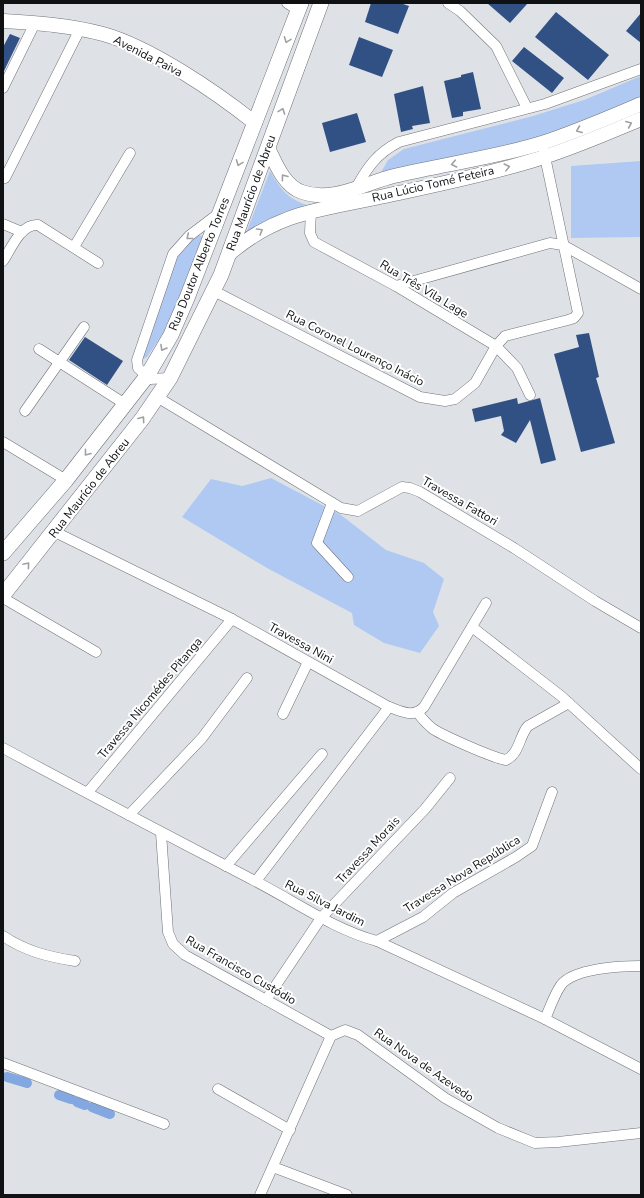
<svg xmlns="http://www.w3.org/2000/svg" width="644" height="1198" viewBox="0 0 644 1198" font-family="'Nunito Sans',sans-serif">
	<style>
		.green { fill: #afc9f3 }
		.lines { fill: none; stroke-linecap: round; stroke-linejoin: round }
		.canal { stroke: #83a7e1; stroke-width: 10 }
		.building { fill: #315185 }
		.street-casing { stroke: #707378; stroke-width: 11 }
		.secondary-casing { stroke: #707378; stroke-width: 15 }
		.primary-casing { stroke: #707378; stroke-width: 16 }
		.street { stroke: #fff; stroke-width: 10 }
		.secondary { stroke: #fff; stroke-width: 14 }
		.primary { stroke: #fff; stroke-width: 15 }
		.oneway { stroke: #9fa0a1 }
		.labels { text-anchor: middle; dominant-baseline: central; stroke-width: 4; stroke-linejoin: round; paint-order: stroke }
		.street-label { font-size: 12px; fill: #101113; stroke: #fff }
	</style>
	<rect width="100%" height="100%" fill="#dee2e7"/>
	<!-- green -->
	<g class="green">
		<polygon points="641,76 641,99 538,139 379,176 388,160 404,149 533,116 584,100"/>
		<polygon points="641,161 641,237 571,238 571,166"/>
		<path d="M270,171C281,189 286,198 307,205L284,212L246,233Z"/>
		<polygon points="198,235 202,236 204,240 166,329 147,357 143,359 143,354 178,255 182,249"/>
		<polygon points="271,478 341,515 386,550 424,563 444,579 433,612 439,626 420,653 384,643 354,625 352,613 267,568 182,517 211,479 242,486"/>
	</g>
	<g class="lines">
		<!-- canal -->
		<g class="canal">
			<polyline points="7,1077 27,1083"/>
			<polyline points="59,1095 71,1099"/>
			<polyline points="77,1102 85,1105"/>
			<polyline points="92,1107 110,1114"/>
		</g>
	</g>
	<!-- building -->
	<g class="building">
		<polygon points="371,3 400,3 409,6 398,34 365,22"/>
		<polygon points="487,3 528,3 510,23"/>
		<polygon points="556,12 609,55 588,80 535,37"/>
		<polygon points="641,13 641,43 626,31"/>
		<polygon points="10,34 20,38 3,73 3,47"/>
		<polygon points="359,37 393,50 382,77 349,65"/>
		<polygon points="524,47 564,78 552,93 512,61"/>
		<polygon points="473,72 481,109 463,112 463,116 452,118 444,81 461,77 461,75"/>
		<polygon points="423,86 430,123 412,126 413,129 401,132 394,94"/>
		<polygon points="357,113 366,142 330,152 322,123"/>
		<polygon points="589,333 599,377 596,378 615,443 581,452 554,354 579,347 576,335"/>
		<polygon points="85,337 123,361 107,385 69,360"/>
		<polygon points="517,398 518,404 540,398 556,460 541,464 530,420 516,443 501,435 504,431 501,416 475,422 472,409"/>
	</g>
	<g class="lines">
		<!-- street casing -->
		<g class="street-casing">
			<g id="street">
				<polyline points="287,3 298,10"/>
				<polyline points="448,3 460,11 496,46 527,108"/>
				<polyline points="3,88 35,23"/>
				<polyline points="5,178 80,29"/>
				<path d="M356,188C367,168 377,153 399,142L545,104L641,69"/>
				<polyline points="311,210 310,233 314,242 396,286 496,346 517,368 530,395"/>
				<polyline points="3,224 22,232"/>
				<polyline points="74,247 130,153"/>
				<path d="M3,261C11,249 21,223 38,225L98,263"/>
				<polyline points="396,286 550,243 563,245 641,289"/>
				<polyline points="214,291 420,397 445,401 455,399 475,383 496,346 505,336 568,320 574,318 578,313 544,152"/>
				<polyline points="39,349 125,404"/>
				<polyline points="170,378 150,379 138,368 137,360 173,254 189,236 218,214"/>
				<polyline points="157,397 341,508 358,511 402,487 410,488 420,492 514,548 595,601 641,628"/>
				<polyline points="25,411 84,327"/>
				<polyline points="3,442 66,480"/>
				<polyline points="332,503 317,543 348,577"/>
				<path d="M55,532L232,619L389,707C403,712 413,718 424,707L486,603"/>
				<polyline points="3,598 96,652"/>
				<polyline points="472,627 561,696 641,769"/>
				<path d="M418,713C422,719 427,724 433,729C444,736 493,758 506,760C520,753 519,736 528,726L569,703"/>
				<polyline points="283,714 308,662"/>
				<path d="M3,748C86,793 171,837 255,881C294,901 335,930 377,941L545,1019L641,1069"/>
				<polyline points="88,792 232,619"/>
				<polyline points="129,815 202,738 247,678"/>
				<polyline points="161,833 168,932 173,944 185,955 331,1036"/>
				<polyline points="226,866 322,754"/>
				<polyline points="256,881 389,707"/>
				<path d="M3,936C25,951 49,957 75,961"/>
				<polyline points="377,941 423,917 453,893 516,857 532,846 552,792"/>
				<polyline points="266,1000 321,918 425,809 450,778"/>
				<path d="M545,1019C550,1008 554,995 561,985C574,968 621,966 641,966"/>
				<polyline points="331,1036 345,1030 358,1035 445,1098 498,1128 535,1143 558,1142 641,1133"/>
				<polyline points="3,1063 164,1124"/>
				<polyline points="218,1089 290,1130"/>
				<polyline points="273,1167 347,1195"/>
				<polyline points="260,1195 331,1036"/>
			</g>
		</g>
		<!-- secondary casing -->
		<g class="secondary-casing">
			<g id="secondary">
				<path d="M3,21C36,23 70,25 103,34C150,47 216,92 255,123"/>
				<path d="M268,148C276,164 284,186 302,192C333,203 365,183 394,176C443,164 494,158 542,143C576,132 608,118 641,104"/>
				<path d="M229,254C278,212 320,210 380,197C430,186 481,176 531,161C569,150 605,134 641,119"/>
			</g>
		</g>
		<!-- primary casing -->
		<g class="primary-casing">
			<g id="primary">
				<polyline points="3,553 66,480 147,376 171,335 187,298 301,3"/>
				<polyline points="3,595 142,419 170,378 221,275 321,3"/>
			</g>
		</g>
		<!-- street -->
		<use href="#street" class="street"/>
		<!-- secondary -->
		<use href="#secondary" class="secondary"/>
		<!-- primary -->
		<use href="#primary" class="primary"/>
	</g>
	<!-- one-way arrows -->
	<defs><path id="oneway-chevron" d="M-2-3.5L2.5 0L-2 3.5" fill="none" stroke-width="1.6" stroke-linecap="round" stroke-linejoin="round"/></defs>
	<g class="oneway">
		<use href="#oneway-chevron" transform="translate(287 40) rotate(111)"/>
		<use href="#oneway-chevron" transform="translate(282 111) rotate(-70)"/>
		<use href="#oneway-chevron" transform="translate(629 124) rotate(-23)"/>
		<use href="#oneway-chevron" transform="translate(579 130) rotate(158)"/>
		<use href="#oneway-chevron" transform="translate(239 163) rotate(111)"/>
		<use href="#oneway-chevron" transform="translate(454 164) rotate(168)"/>
		<use href="#oneway-chevron" transform="translate(507 167) rotate(-14)"/>
		<use href="#oneway-chevron" transform="translate(284 177) rotate(-127)"/>
		<use href="#oneway-chevron" transform="translate(260 231) rotate(-31)"/>
		<use href="#oneway-chevron" transform="translate(189 237) rotate(141)"/>
		<use href="#oneway-chevron" transform="translate(163 348) rotate(120)"/>
		<use href="#oneway-chevron" transform="translate(142 419) rotate(-54)"/>
		<use href="#oneway-chevron" transform="translate(87 453) rotate(128)"/>
		<use href="#oneway-chevron" transform="translate(27 565) rotate(-50)"/>
	</g>
	<g class="labels">
		<!-- street labels -->
		<g class="street-label">
			<text transform="translate(148 56) rotate(27)">Avenida Paiva</text>
			<text transform="translate(433 184) rotate(-13)">Rua Lúcio Tomé Feteira</text>
			<text transform="translate(251 193) rotate(-70)">Rua Maurício de Abreu</text>
			<text transform="translate(199 264) rotate(-68)">Rua Doutor Alberto Torres</text>
			<text transform="translate(424 289) rotate(31)">Rua Três Vila Lage</text>
			<text transform="translate(355 348) rotate(27)">Rua Coronel Lourenço Inácio</text>
			<text transform="translate(89 488) rotate(-52)">Rua Maurício de Abreu</text>
			<text transform="translate(460 501) rotate(30)">Travessa Fattori</text>
			<text transform="translate(301 643) rotate(29)">Travessa Nini</text>
			<text transform="translate(150 698) rotate(-50)">Travessa Nicomédes Pitanga</text>
			<text transform="translate(368 850) rotate(-47)">Travessa Morais</text>
			<text transform="translate(462 874) rotate(-32)">Travessa Nova República</text>
			<text transform="translate(325 903) rotate(27)">Rua Silva Jardim</text>
			<text transform="translate(241 970) rotate(30)">Rua Francisco Custódio</text>
			<text transform="translate(424 1065) rotate(35)">Rua Nova de Azevedo</text>
		</g>
	</g>
	<!-- border -->
	<rect width="644" height="1198" fill="none" stroke="#101113" stroke-width="8"/>
</svg>
